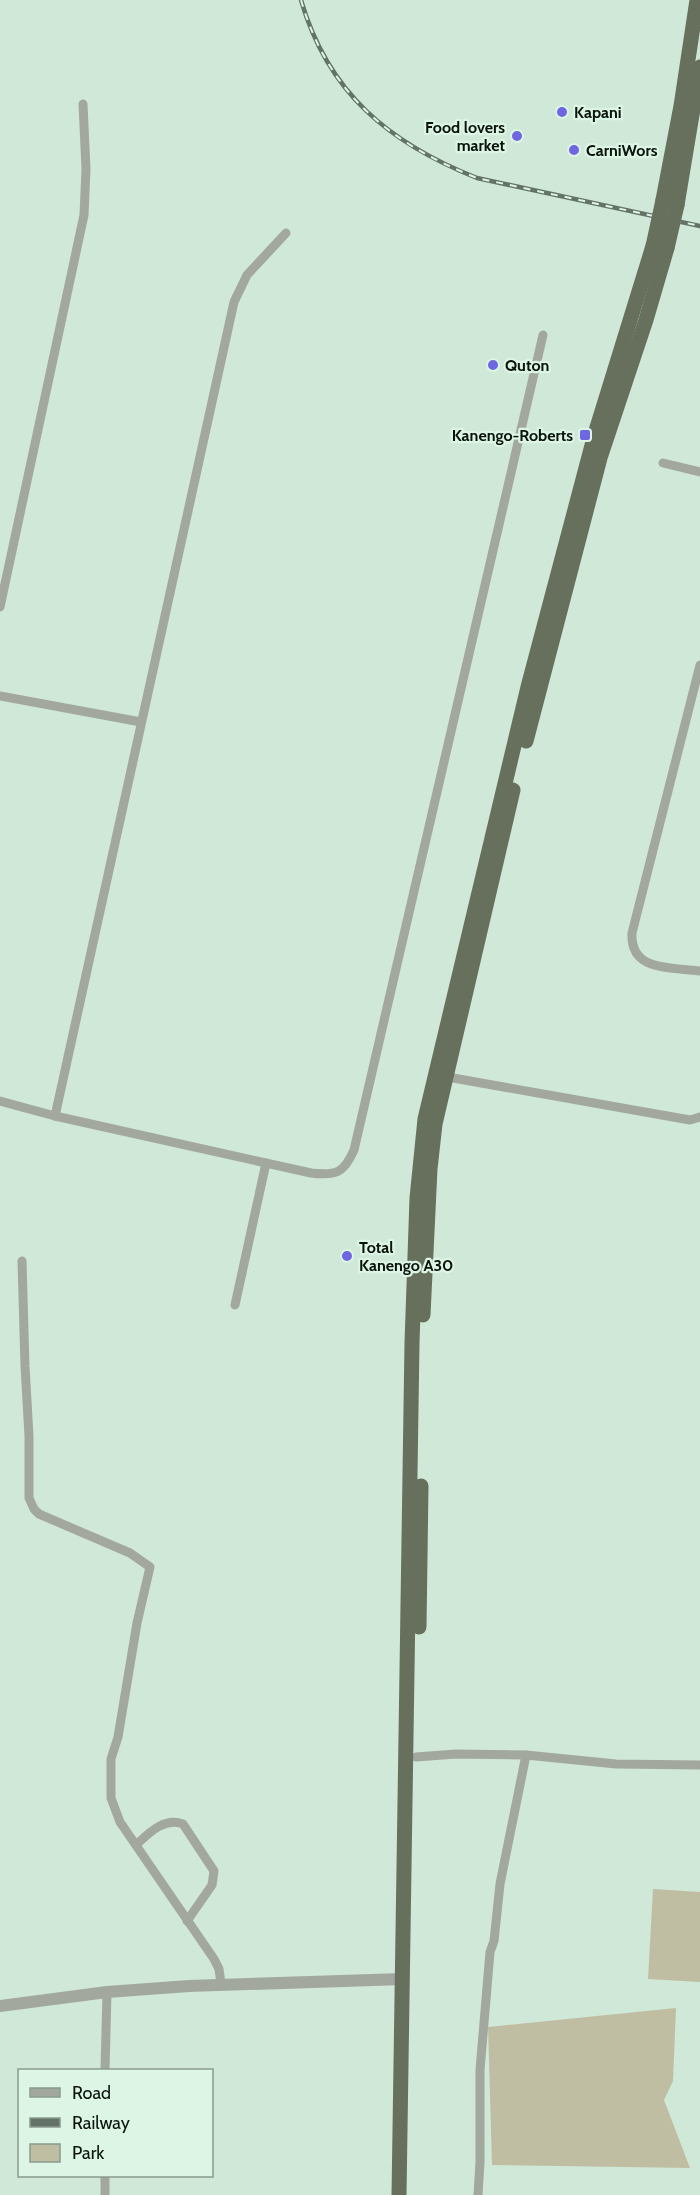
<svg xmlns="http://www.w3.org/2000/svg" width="700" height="2195" viewBox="0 0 700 2195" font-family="Cabin,sans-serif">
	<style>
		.green { fill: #c0bea2 }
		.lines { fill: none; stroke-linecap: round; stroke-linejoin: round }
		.minor { stroke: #a3a89e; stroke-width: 9 }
		.tertiary { stroke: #a3a89e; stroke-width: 12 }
		.trunk { stroke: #66705c; stroke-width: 15 }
		.rail-casing { stroke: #647368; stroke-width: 4.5 }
		.rail { stroke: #ddf5e4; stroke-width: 2; stroke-dasharray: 7; stroke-linecap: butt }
		.trunk-bridge { stroke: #66705c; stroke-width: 15 }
		.poi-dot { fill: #6f67e2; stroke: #ddf5e4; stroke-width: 2 }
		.labels { text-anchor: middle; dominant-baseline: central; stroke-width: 4.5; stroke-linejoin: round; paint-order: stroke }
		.poi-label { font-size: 16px; font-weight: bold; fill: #0b130d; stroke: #ddf5e4; text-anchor: start }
	</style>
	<rect width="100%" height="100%" fill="#d0e8d7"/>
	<!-- green -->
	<g class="green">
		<polygon points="653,1889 700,1892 700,1982 648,1979"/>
		<polygon points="676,2008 673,2081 664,2100 690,2168 492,2165 488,2027"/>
	</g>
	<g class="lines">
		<!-- minor -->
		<g class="minor">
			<polyline points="663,463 700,472"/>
			<polyline points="0,607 84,215 86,169 83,104"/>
			<path d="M700,665L632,933C630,972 671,967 700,971"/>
			<polyline points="0,696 141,722"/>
			<polyline points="442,1076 690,1120 700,1117"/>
			<path d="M0,1101L55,1116L311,1173C336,1176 344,1173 354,1150L543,335"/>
			<polyline points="55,1116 234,302 247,275 286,233"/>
			<polyline points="22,1261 25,1366 29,1436 29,1498 34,1509 39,1514 130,1553 150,1567 137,1623 118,1737 111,1759 111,1798 120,1822 214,1959 219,1969 221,1984"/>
			<polyline points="235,1305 266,1163"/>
			<polyline points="416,1757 456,1754 526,1755 616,1764 700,1765"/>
			<path d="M136,1845C149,1833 164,1817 183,1824L214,1871L212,1885L187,1921"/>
			<polyline points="105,2070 107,1992"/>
			<polyline points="105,2176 105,2195"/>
			<polyline points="478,2195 480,2162 480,2070 490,1952 494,1941 500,1884 526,1755"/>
		</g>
		<!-- tertiary -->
		<polyline class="tertiary" points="0,2006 107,1992 189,1986 403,1979"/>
		<!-- trunk -->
		<g class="trunk">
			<polyline points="663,200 681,106 697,0"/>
			<polyline points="677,205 700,67"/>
			<polyline points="526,741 600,458 646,320 667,248"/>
			<polyline points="423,1315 430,1169 435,1124 513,790"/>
			<polyline points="419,1627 421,1486"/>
			<polyline points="399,2195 412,1343 417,1198 425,1119 528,687 595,434 653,246"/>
		</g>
		<!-- rail casing -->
		<g class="rail-casing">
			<path id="rail" d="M301,0C328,93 389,143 477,178L700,226"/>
		</g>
		<!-- rail -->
		<use href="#rail" class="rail"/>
		<!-- trunk-bridge -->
		<g class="trunk-bridge">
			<polyline points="653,246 663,200"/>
			<polyline points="667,248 677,205"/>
		</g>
	</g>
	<!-- markers -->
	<g class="poi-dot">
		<circle cx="562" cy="112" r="6"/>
		<circle cx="517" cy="136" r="6"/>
		<circle cx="574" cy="150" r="6"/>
		<circle cx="493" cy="365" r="6"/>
		<rect x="579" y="429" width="12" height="12" rx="3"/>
		<circle cx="347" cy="1256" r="6"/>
	</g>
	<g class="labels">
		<!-- poi labels -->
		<g class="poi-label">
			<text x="574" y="112">Kapani</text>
			<text x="505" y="127" text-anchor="end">Food lovers<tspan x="505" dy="18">market</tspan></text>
			<text x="586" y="150">CarniWors</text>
			<text x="505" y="365">Quton</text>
			<text x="573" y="435" text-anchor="end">Kanengo-Roberts</text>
			<text x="359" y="1247">Total<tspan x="359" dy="18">Kanengo A30</tspan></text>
		</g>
	</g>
	<!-- legend -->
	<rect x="18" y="2069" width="195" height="108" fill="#ddf5e4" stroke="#899b8e" stroke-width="1.5"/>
	<rect x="30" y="2088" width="30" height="9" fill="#a3a89e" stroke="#899b8e" stroke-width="1.5"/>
	<text x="72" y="2099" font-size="18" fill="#0b130d">Road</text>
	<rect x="30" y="2118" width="30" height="9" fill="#647368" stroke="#899b8e" stroke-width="1.5"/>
	<text x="72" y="2129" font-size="18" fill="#0b130d">Railway</text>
	<rect x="30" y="2144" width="30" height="18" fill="#c0bea2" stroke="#899b8e" stroke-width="1.5"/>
	<text x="72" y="2159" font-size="18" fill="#0b130d">Park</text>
</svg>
